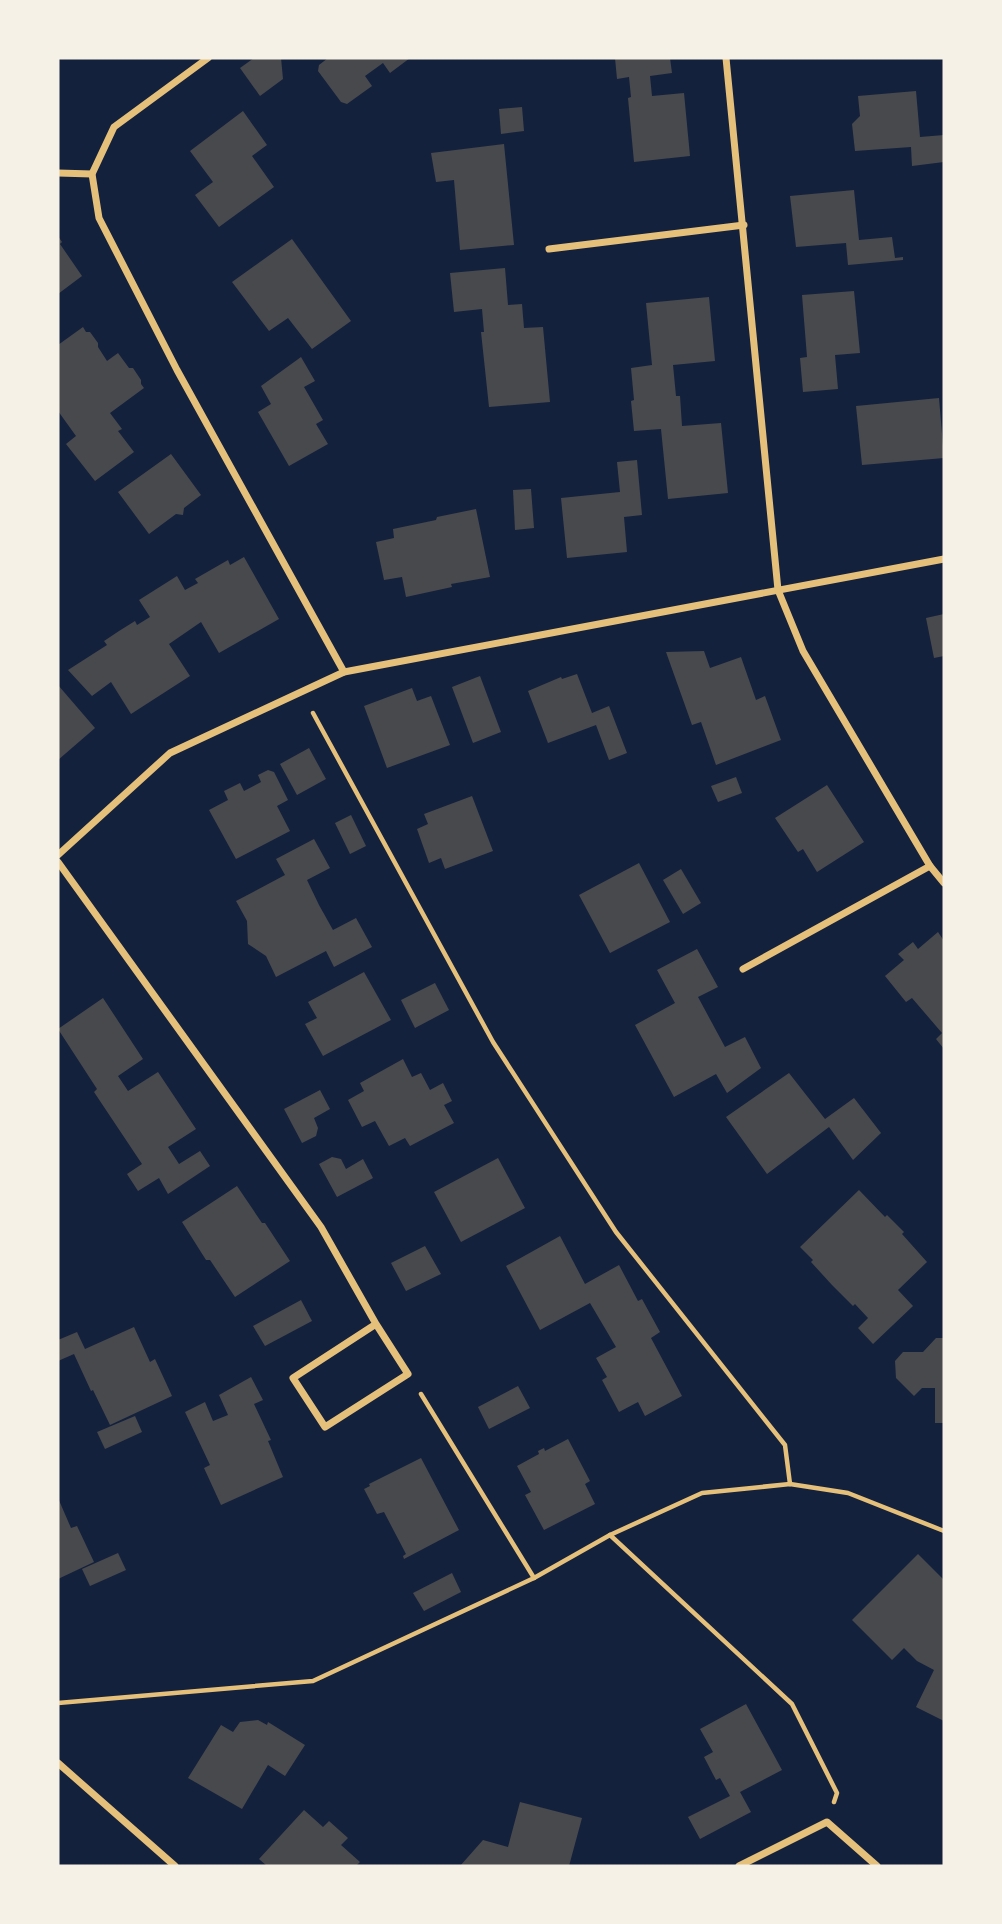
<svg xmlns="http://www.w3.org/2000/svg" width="1002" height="1924" viewBox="0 0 1002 1924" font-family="Poppins,sans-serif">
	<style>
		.building { fill: #48494c }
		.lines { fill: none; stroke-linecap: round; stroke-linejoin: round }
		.path { stroke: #e5c07b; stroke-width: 4.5 }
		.minor { stroke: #e5c07b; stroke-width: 7 }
	</style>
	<rect width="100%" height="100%" fill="#14213d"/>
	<!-- building -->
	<g class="building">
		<polygon points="254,58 281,58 283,79 260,96 240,68"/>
		<polygon points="328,58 410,58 390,73 383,63 365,76 372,86 347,104 341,102 318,71 319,65"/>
		<polygon points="615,58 670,58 672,73 650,76 652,96 684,93 690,156 634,162 628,98 631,97 629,77 617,79"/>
		<polygon points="916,91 920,137 944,135 944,162 912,166 911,147 855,151 852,124 860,116 858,96"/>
		<polygon points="522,107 524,131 501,134 499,109"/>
		<polygon points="243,111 267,145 252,156 274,187 219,227 195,195 213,182 190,151"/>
		<polygon points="504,144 514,245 460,250 454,180 436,182 431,153"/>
		<polygon points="854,190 859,240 892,237 895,258 903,257 903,260 848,265 846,243 796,247 790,196"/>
		<polygon points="58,236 62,242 60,244 82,276 58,294"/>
		<polygon points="292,239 351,321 312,349 288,318 269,331 232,282"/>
		<polygon points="505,268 508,305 522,304 524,328 543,327 550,402 489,407 481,332 484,332 482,309 454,312 450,273"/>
		<polygon points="854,291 860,353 835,355 838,389 803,392 800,358 807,357 802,295"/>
		<polygon points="709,297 715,361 673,365 676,396 680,396 682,426 721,423 728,493 668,499 661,429 634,431 631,401 634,400 631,368 652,365 646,303"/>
		<polygon points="83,327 86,332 90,332 98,343 98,347 107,361 118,353 129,368 133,368 141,380 141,384 144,388 110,413 122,429 118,431 134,452 95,481 66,444 76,436 58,411 58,345"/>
		<polygon points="301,357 315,381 304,387 323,420 316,424 328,444 289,466 258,412 271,404 261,386"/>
		<polygon points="939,398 944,458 862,465 856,406"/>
		<polygon points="171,454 201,495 184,508 183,515 176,514 149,534 118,492"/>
		<polygon points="637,460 642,515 624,517 627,552 567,558 561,498 620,492 617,462"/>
		<polygon points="531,489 534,528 515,530 513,490"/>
		<polygon points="476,509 490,577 451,584 452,587 406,597 402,577 384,580 376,542 394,538 393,529 436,520 437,517"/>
		<polygon points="244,557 279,619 219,653 201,622 169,644 190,676 131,714 111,682 92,696 68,670 107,645 104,641 119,631 135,621 137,625 150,617 139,600 177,576 185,590 198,583 195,579 228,560 230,565"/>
		<polygon points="944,614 944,656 934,658 926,618"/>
		<polygon points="704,651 710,668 741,657 756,700 765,696 781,740 716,765 701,722 692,725 666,652"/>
		<polygon points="577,674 592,713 609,706 627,753 609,760 596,725 548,743 528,691 561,677 562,679"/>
		<polygon points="480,676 501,732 473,743 452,687"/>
		<polygon points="58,685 95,728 58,760"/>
		<polygon points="412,688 417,701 431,696 450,745 387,768 364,706"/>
		<polygon points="309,748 326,779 297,795 280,764"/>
		<polygon points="268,770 274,772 288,800 277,806 290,831 236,859 209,810 228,800 224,791 240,783 244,791 261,782 258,775"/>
		<polygon points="736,777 742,793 718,802 711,786"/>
		<polygon points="827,785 864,842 817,872 803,849 798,852 775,818"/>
		<polygon points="472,796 493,851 445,869 441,858 429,863 417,829 428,824 424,814"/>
		<polygon points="351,815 366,846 350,854 335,823"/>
		<polygon points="314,839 330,868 307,880 319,905 333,930 356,918 372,947 334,967 326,951 276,977 266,956 248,944 247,921 236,901 285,875 276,859"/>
		<polygon points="639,863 670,922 610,953 579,895"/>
		<polygon points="681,869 701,903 683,914 663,880"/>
		<polygon points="938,932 944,941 944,1049 936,1039 942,1033 912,998 906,1002 885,976 904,960 898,954 913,942 918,949"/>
		<polygon points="697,949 718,987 698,997 725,1047 745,1037 761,1068 727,1093 716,1074 674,1097 635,1025 675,1003 657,970"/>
		<polygon points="364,972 391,1020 323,1056 305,1024 317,1018 308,1002"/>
		<polygon points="435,983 449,1010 415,1028 401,1000"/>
		<polygon points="103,998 143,1059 118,1076 128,1091 158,1072 196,1129 168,1147 179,1164 200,1151 210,1166 168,1194 159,1178 138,1191 127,1174 142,1164 94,1092 97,1089 58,1029"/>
		<polygon points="403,1059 412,1077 421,1073 430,1090 443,1083 452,1101 444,1105 454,1123 410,1146 405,1138 389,1146 375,1121 362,1127 348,1100 364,1091 360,1083"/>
		<polygon points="789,1073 825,1119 854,1098 881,1133 853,1160 829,1127 767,1174 726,1117"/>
		<polygon points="320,1090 330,1109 314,1118 318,1128 316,1136 302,1143 284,1109"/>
		<polygon points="332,1157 341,1159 346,1169 363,1159 373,1178 337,1197 319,1164"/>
		<polygon points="498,1158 525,1208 461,1242 434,1192"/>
		<polygon points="237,1186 262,1223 265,1223 290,1261 235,1297 210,1260 206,1260 182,1222"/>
		<polygon points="859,1190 885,1217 887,1215 904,1232 902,1234 927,1262 898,1290 913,1306 873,1344 858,1328 868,1318 855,1304 853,1306 832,1285 811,1262 813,1260 800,1247"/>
		<polygon points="560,1236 585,1284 619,1265 638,1301 642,1299 660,1332 651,1338 682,1396 645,1416 638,1402 619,1412 602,1380 607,1377 596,1358 616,1347 590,1303 540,1330 506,1266"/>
		<polygon points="425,1246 441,1274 406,1291 391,1263"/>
		<polygon points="301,1300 312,1321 265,1346 253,1326"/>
		<polygon points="134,1327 150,1362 155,1359 172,1396 110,1425 93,1390 91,1391 74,1354 58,1361 58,1340 77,1332 85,1349"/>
		<polygon points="936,1338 944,1338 944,1423 935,1423 935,1388 922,1388 914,1396 896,1378 895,1361 903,1352 923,1352"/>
		<polygon points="251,1377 263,1400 254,1404 271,1440 268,1441 283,1477 221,1505 204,1468 210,1465 185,1412 205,1402 213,1421 228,1415 219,1395"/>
		<polygon points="518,1386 530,1408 489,1429 478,1407"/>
		<polygon points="135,1416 142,1432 105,1449 97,1432"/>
		<polygon points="568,1439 590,1481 585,1484 595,1504 544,1530 525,1495 531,1492 517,1466 539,1454 538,1451 544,1448 545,1451"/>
		<polygon points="421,1458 459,1530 404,1559 403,1556 406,1554 384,1512 377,1514 364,1489 370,1486 369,1484"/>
		<polygon points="58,1498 71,1528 77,1526 94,1562 58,1579"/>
		<polygon points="118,1553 126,1570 90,1586 82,1569"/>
		<polygon points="918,1554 944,1580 944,1721 916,1707 934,1670 917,1661 904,1648 892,1660 852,1620"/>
		<polygon points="452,1573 461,1592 424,1611 413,1593"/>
		<polygon points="746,1704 782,1770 740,1792 751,1812 700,1839 688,1817 730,1796 720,1778 716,1780 704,1757 713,1752 700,1729"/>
		<polygon points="258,1720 267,1725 268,1722 305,1745 285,1776 268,1765 242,1809 188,1778 221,1725 233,1732 240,1722"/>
		<polygon points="520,1802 582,1818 569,1866 460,1866 483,1840 508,1847"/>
		<polygon points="304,1810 323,1827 329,1821 348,1838 341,1845 360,1862 356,1866 267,1866 259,1859"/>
	</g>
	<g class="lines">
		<!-- path -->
		<g class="path">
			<polyline points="313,713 493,1042 616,1232 785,1445 790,1484"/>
			<polyline points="421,1394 534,1578"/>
			<polyline points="610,1535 792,1704 837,1793 834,1802"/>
			<polyline points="58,1703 313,1681 534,1578 610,1535 702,1493 790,1484 848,1493 944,1531"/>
		</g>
		<!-- minor -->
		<g class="minor">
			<polyline points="208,58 114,127 92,174 99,218 177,370 344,672"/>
			<polyline points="726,58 778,590 803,651 930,866 944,883"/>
			<polyline points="58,173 92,174"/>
			<polyline points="549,249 744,225"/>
			<polyline points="58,855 170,753 344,672 944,559"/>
			<polyline points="58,862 321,1227 376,1324 408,1374 325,1427 293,1378 376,1324"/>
			<polyline points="743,969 930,866"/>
			<polyline points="58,1763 175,1866"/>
			<polyline points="739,1866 827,1822 877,1866"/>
		</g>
	</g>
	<!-- border -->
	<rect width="1002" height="1924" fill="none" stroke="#f6f1e7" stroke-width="119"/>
</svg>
